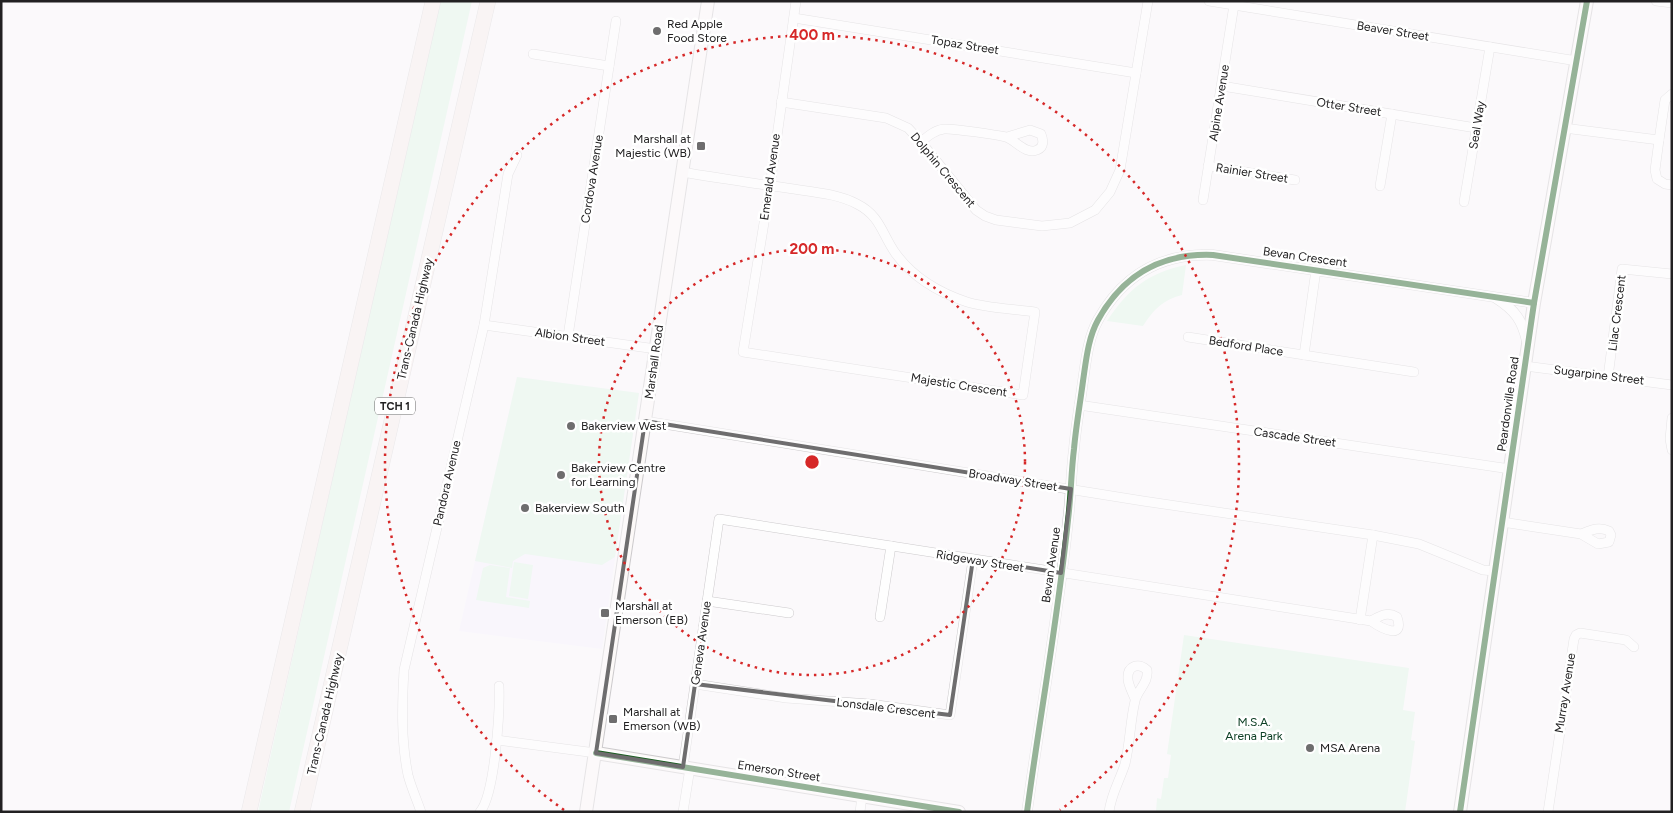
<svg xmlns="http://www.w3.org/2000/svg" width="1673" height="813" viewBox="0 0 1673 813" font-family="Figtree,sans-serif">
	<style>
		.education { fill: #f6f2fd }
		.green { fill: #e0f5e7 }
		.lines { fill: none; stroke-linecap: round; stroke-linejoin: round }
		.minor-casing { stroke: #cccacc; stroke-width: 10 }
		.tertiary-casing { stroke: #cccacc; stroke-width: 11 }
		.secondary-casing { stroke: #cccacc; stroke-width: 14 }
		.motorway-casing { stroke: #d6d5d6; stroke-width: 16 }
		.minor { stroke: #fefefe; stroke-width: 9 }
		.tertiary { stroke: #fefefe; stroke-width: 10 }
		.secondary { stroke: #fcf9f8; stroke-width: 12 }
		.motorway { stroke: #f5edeb; stroke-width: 15 }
		.cycleway-casing { stroke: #fff; stroke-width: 9 }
		.cycleway { stroke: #1b5e20; stroke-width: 6 }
		.marked { fill: none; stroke: #6e6d6e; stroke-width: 4; stroke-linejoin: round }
		.ring { fill: none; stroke: #d62828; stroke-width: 2.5; stroke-dasharray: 2.5 5 }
		.poi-dot { fill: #6e6d6e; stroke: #fff; stroke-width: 2 }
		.labels { text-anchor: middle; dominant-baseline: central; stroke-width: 5; stroke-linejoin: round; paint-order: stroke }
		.shield { fill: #fff; stroke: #646464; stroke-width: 1 }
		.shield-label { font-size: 11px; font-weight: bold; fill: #222122 }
		.poi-label { font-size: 12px; fill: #222122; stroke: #fff; text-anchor: start }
		.street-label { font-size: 12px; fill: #222122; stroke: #fff }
		.park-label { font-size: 12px; fill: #0d4025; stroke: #fff }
		.centre { fill: #d62828; stroke: #fff; stroke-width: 2.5 }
		.ring-label { font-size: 15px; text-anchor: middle; font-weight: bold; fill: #d62828; stroke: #fff; stroke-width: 5; stroke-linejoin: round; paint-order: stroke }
	</style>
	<rect width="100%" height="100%" fill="#fbf9fb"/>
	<!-- education -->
	<polygon class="education" points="517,377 639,393 602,649 459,631"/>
	<!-- green -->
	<g class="green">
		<polygon points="439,1 472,1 289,812 258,812"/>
		<path d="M1186,265L1182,295C1163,300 1154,309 1143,326L1107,321C1129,288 1148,273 1186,265Z"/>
		<polygon points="517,377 639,393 615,557 602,565 525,554 513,561 512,568 475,561"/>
		<polygon points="514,562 533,565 528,599 509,596"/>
		<polygon points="490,565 510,568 506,597 530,601 529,608 476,600 483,568"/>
		<polygon points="1184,635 1409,668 1403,710 1415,712 1411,740 1415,741 1405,812 1156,812 1157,798 1161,799 1164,778 1168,778 1171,755 1167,754"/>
	</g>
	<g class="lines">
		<!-- minor casing -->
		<g class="minor-casing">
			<g id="minor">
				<polyline points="1209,1 1577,61"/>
				<polyline points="1656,1 1672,3"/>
				<polyline points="794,18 1136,73"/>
				<polyline points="533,54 609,66"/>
				<polyline points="1222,86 1476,128"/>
				<polyline points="781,102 886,118 908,128 921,142 976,210 985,216 996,220 1042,226 1070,223 1095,210 1110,192 1120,170 1148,1"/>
				<polyline points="1564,128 1659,140 1655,170 1657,179 1665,184 1672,185"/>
				<polyline points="1659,140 1665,100 1672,94"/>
				<path d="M921,142C928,136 935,130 944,129C952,128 997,135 1006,137C1015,140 1026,155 1037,150C1045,147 1043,139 1041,134L1030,130L1007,137"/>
				<polyline points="1208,166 1295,180"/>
				<path d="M682,172C717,178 752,183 787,188C811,192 836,193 857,204C881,216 882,235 896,254C913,277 940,293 967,302C986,308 1015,309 1035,312L1023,395L743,352L770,186L796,1"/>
				<polyline points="1380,186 1392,114"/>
				<polyline points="1203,200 1234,5"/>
				<polyline points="1464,202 1490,47"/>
				<polyline points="484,325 656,349"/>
				<polyline points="568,336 616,21"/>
				<polyline points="1188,337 1414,372"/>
				<polyline points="1304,355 1316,270"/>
				<polyline points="1525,366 1672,385"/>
				<polyline points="1608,377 1622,269 1672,274"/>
				<polyline points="1079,405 1510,469"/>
				<polyline points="1672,418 1670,439 1672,450"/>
				<polyline points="645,421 1143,501 1373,535 1419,544 1483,570 1495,571"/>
				<path d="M1502,522L1581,534L1598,544L1609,542L1611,535L1609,531C1599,526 1591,530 1581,534"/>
				<polyline points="707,601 789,613"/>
				<polyline points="880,617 891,546"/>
				<polyline points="1360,620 1373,535"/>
				<polyline points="695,684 786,698 870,704 950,715 973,559"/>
				<polyline points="497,740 596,753"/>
				<path d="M683,767L719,519L1371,621C1381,628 1405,641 1397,617C1387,611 1380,616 1371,621"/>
				<path d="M421,812C417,800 411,787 408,775C401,741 402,705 404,670L484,325L508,174L517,155"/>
				<path d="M480,812C495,794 500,711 499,686"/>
				<polyline points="683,812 690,768"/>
				<polyline points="860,812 862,796"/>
				<path d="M1109,812C1111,794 1120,780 1125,764C1130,744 1130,722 1135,701C1137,690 1149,683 1147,670C1138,662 1127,666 1128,679C1128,685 1133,693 1135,699"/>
				<polyline points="1548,812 1574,639 1576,635 1580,633 1626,640 1634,647"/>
			</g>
		</g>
		<!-- tertiary casing -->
		<g class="tertiary-casing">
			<g id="tertiary">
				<path d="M1496,298C1515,310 1522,320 1527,341"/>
				<path d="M1027,812C1040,715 1058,618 1068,520C1071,496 1071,473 1074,449C1076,426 1080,404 1083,381C1086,361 1088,338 1098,320C1123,275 1162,253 1213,255L1534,303"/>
			</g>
		</g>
		<!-- secondary casing -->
		<g class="secondary-casing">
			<g id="secondary">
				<polyline points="596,753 959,812"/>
				<polyline points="586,812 708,1"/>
				<polyline points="1460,812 1534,303 1587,1"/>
			</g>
		</g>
		<!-- motorway casing -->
		<g class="motorway-casing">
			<g id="motorway">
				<polyline points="249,812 433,1"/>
				<polyline points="302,812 488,1"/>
			</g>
		</g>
		<!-- minor -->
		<use href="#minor" class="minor"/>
		<!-- tertiary -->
		<use href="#tertiary" class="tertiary"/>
		<!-- secondary -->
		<use href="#secondary" class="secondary"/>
		<!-- motorway -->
		<use href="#motorway" class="motorway"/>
		<!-- cycleway casing -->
		<g class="cycleway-casing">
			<g id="cycleway">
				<polyline points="596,753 959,812"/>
				<path d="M1027,812C1040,715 1058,618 1068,520C1071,496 1071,473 1074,449C1076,426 1080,404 1083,381C1086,361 1088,338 1098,320C1123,275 1162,253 1213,255L1534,303"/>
				<polyline points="1460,812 1534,303 1587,1"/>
			</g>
		</g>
		<!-- cycleway -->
		<use href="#cycleway" class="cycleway"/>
	</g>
	<!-- marked area -->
	<path d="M0 0H1673V813H0ZM645,421L1071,489L1061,573L973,559L950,715L695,684L683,767L596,753Z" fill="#fbf9fb" fill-opacity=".55" fill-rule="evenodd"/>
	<path class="marked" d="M645,421L1071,489L1061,573L973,559L950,715L695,684L683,767L596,753Z"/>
	<!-- distance rings -->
	<g class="ring">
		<circle cx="812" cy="462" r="213"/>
		<path d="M564 810A427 427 0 1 1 1060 810"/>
	</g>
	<!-- markers -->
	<g class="poi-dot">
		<circle cx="657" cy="31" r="5"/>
		<rect x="696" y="141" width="10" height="10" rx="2.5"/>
		<circle cx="571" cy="426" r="5"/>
		<circle cx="561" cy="475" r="5"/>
		<circle cx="525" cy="508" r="5"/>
		<rect x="600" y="608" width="10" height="10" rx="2.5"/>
		<rect x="608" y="714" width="10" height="10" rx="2.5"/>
		<circle cx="1310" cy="748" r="5"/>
	</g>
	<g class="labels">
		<!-- shield labels -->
		<rect class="shield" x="375" y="397.5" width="40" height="17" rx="4"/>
		<g class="shield-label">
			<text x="395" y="406">TCH 1</text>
		</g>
		<!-- poi labels -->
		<g class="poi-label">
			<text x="667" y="24">Red Apple<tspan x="667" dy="14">Food Store</tspan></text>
			<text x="691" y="139" text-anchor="end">Marshall at<tspan x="691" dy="14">Majestic (WB)</tspan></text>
			<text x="581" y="426">Bakerview West</text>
			<text x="571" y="468">Bakerview Centre<tspan x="571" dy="14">for Learning</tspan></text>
			<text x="535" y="508">Bakerview South</text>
			<text x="615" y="606">Marshall at<tspan x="615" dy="14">Emerson (EB)</tspan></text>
			<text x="623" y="712">Marshall at<tspan x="623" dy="14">Emerson (WB)</tspan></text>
			<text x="1320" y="748">MSA Arena</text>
		</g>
		<!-- street labels -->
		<g class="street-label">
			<text transform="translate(1393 31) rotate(9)">Beaver Street</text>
			<text transform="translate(965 45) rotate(9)">Topaz Street</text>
			<text transform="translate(1219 103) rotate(-81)">Alpine Avenue</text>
			<text transform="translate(1349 107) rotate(9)">Otter Street</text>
			<text transform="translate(1477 125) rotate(-81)">Seal Way</text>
			<text transform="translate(943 170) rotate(50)">Dolphin Crescent</text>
			<text transform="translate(1252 173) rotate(9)">Rainier Street</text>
			<text transform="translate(770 177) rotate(-82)">Emerald Avenue</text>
			<text transform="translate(592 179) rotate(-81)">Cordova Avenue</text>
			<text transform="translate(1305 257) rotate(8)">Bevan Crescent</text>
			<text transform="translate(1617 313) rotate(-83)">Lilac Crescent</text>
			<text transform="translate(415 319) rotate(-77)">Trans-Canada Highway</text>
			<text transform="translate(570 337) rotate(8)">Albion Street</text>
			<text transform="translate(1246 346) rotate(9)">Bedford Place</text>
			<text transform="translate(654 362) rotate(-82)">Marshall Road</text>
			<text transform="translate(1599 375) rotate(7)">Sugarpine Street</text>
			<text transform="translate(959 385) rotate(9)">Majestic Crescent</text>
			<text transform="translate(1508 404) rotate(-82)">Peardonville Road</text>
			<text transform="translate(1295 437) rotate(8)">Cascade Street</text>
			<text transform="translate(1013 480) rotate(9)">Broadway Street</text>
			<text transform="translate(447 483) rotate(-77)">Pandora Avenue</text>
			<text transform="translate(980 561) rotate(9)">Ridgeway Street</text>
			<text transform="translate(1051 565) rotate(-82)">Bevan Avenue</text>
			<text transform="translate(701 643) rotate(-82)">Geneva Avenue</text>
			<text transform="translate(1565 693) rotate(-81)">Murray Avenue</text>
			<text transform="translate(886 708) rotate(7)">Lonsdale Crescent</text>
			<text transform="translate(325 714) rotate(-77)">Trans-Canada Highway</text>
			<text transform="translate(779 771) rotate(9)">Emerson Street</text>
		</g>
		<!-- park labels -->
		<g class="park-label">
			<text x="1254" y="722">M.S.A.<tspan x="1254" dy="14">Arena Park</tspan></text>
		</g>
	</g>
	<circle cx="812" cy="462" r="8" class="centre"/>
	<g class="ring-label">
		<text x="812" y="40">400 m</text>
		<text x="812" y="254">200 m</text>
	</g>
	<!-- border -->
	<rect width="1673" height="813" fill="none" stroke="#222122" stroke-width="5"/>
</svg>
